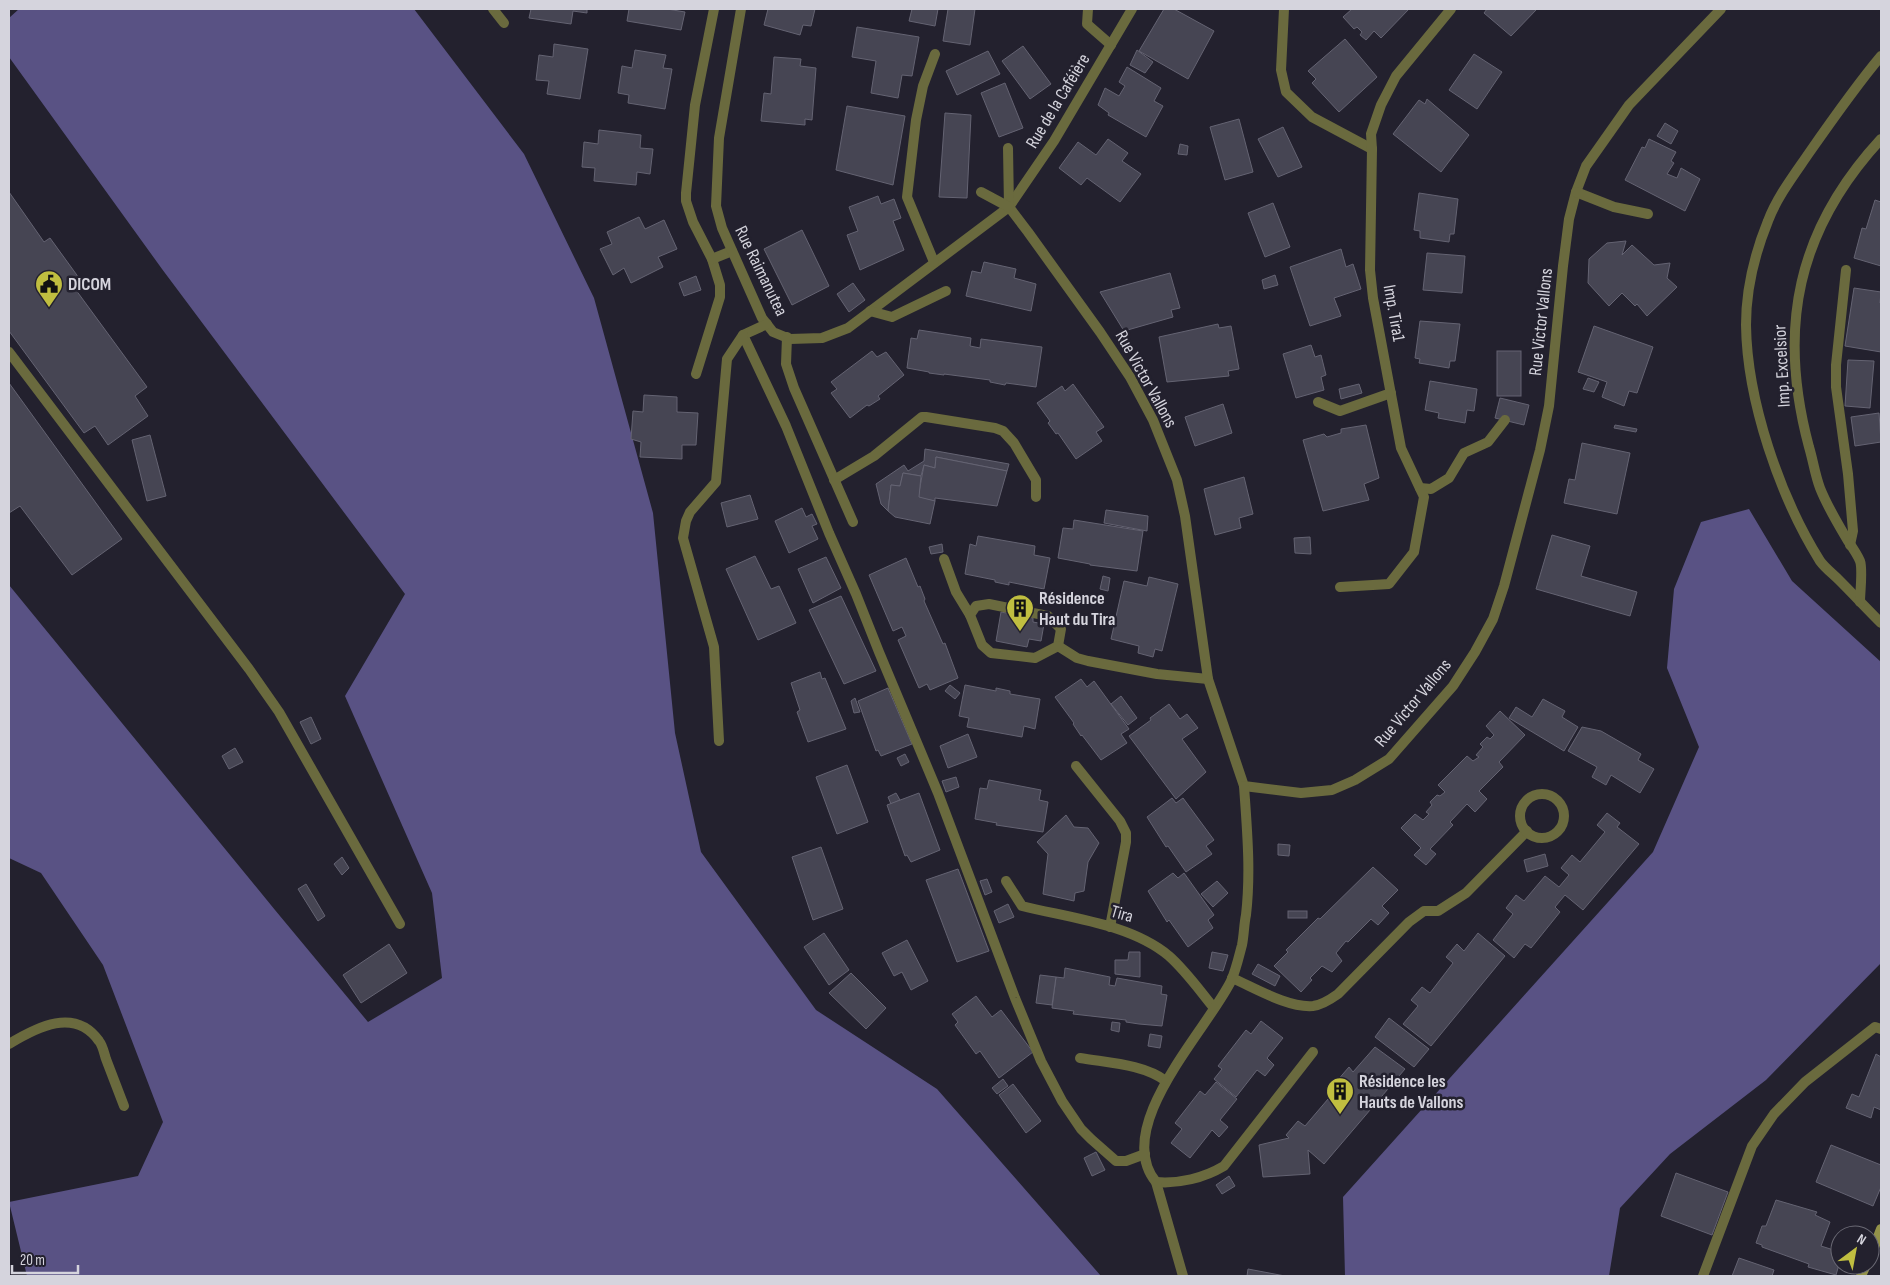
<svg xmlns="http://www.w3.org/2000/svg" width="1890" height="1285" viewBox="0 0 1890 1285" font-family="'Sofia Sans Condensed',sans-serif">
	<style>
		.forest { fill: #595284 }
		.building { fill: #464553; stroke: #646372 }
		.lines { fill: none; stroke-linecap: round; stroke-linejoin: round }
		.service { stroke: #6a6a3e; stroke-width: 10 }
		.minor { stroke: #6a6a3e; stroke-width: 10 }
		.secondary { stroke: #939249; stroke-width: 10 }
		.labels { text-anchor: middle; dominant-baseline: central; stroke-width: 5; stroke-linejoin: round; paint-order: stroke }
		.street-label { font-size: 18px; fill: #d5d4dd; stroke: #23212e }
		.poi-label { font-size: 18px; font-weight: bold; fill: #d5d4dd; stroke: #23212e; text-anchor: start }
	</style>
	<rect width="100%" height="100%" fill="#23212e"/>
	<!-- forest -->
	<g class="forest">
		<polygon points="19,9 414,9 524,154 594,298 653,513 675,733 701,852 816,1010 937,1089 1101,1276 27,1276 9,1202 138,1176 163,1122 103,965 41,873 9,858 9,585 275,910 368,1022 442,978 432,893 345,696 405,594 162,269 9,57 9,18"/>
		<polygon points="1749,509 1792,581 1881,662 1881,963 1766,1080 1670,1154 1620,1208 1609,1276 1345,1276 1343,1197 1653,852 1699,747 1667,668 1674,589 1701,522"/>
	</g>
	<!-- building -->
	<g class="building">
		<polygon points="531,9 587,9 587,13 573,11 571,24 529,18"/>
		<polygon points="629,9 667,9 685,12 681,30 627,21"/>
		<polygon points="768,9 815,9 811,26 803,25 800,35 764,25"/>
		<polygon points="912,9 938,9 935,26 909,21"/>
		<polygon points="948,9 975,9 970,45 943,41"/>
		<polygon points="1164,9 1174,9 1214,31 1188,79 1139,51"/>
		<polygon points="1352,9 1409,9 1381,38 1374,31 1366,40 1360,35 1362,32 1357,27 1354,29 1343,17"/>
		<polygon points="1487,9 1537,9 1511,36 1484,13"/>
		<polygon points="857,27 919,37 912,76 902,75 898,98 871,93 876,61 852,57"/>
		<polygon points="1345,39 1377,77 1339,112 1312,83 1316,79 1308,71"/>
		<polygon points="554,44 588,49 580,99 547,94 549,81 536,80 539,55 553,57"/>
		<polygon points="1023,46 1051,84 1030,99 1002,61"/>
		<polygon points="635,50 666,55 663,68 672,69 665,109 628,103 629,95 618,93 622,66 632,68"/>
		<polygon points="1137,50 1153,62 1145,73 1130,65"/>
		<polygon points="988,51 1000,74 957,95 946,71"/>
		<polygon points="1474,54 1502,72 1477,109 1449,90"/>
		<polygon points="774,57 801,59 800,66 816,68 812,120 805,119 805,125 761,121 764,93 771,94"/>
		<polygon points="1127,67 1161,88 1154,101 1163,106 1146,137 1108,115 1109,113 1098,105 1105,88 1119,96 1125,86 1119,82"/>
		<polygon points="1005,83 1023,128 999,137 981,93"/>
		<polygon points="1427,99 1469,135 1441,172 1393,134 1419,100 1425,104"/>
		<polygon points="847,106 905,116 893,185 836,170"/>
		<polygon points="945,113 971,115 967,198 939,197"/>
		<polygon points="1239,119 1253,172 1225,180 1210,127"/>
		<polygon points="1665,123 1678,131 1671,144 1657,136"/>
		<polygon points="1283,127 1302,167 1278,177 1258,139"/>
		<polygon points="599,130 641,135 640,148 653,149 650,174 637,172 636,185 594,181 595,168 582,167 584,142 598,144"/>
		<polygon points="1108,139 1128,153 1122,161 1141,174 1120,202 1087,178 1081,185 1059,168 1078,142 1096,155"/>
		<polygon points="1649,139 1676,152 1671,161 1674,163 1667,174 1677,178 1681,168 1700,179 1685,211 1625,180 1642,147 1645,148"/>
		<polygon points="1180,144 1188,146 1187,155 1178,154"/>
		<polygon points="9,192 44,242 50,238 79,278 74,281 75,284 73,286 147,387 135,396 148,416 108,445 95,426 84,433 9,331"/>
		<polygon points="1419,193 1458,199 1454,234 1450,234 1449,242 1420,238 1420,231 1414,230"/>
		<polygon points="878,196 881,204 894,199 901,218 893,221 904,250 860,270 847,235 858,231 849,207"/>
		<polygon points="1875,200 1881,202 1881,266 1854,258 1862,228 1866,229"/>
		<polygon points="1273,203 1290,247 1265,257 1248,213"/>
		<polygon points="639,217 645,229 664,220 677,249 658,257 663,267 631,283 624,268 613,275 600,249 612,244 607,232"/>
		<polygon points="802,230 829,286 792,305 764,249"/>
		<polygon points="1626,241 1622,255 1632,245 1654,265 1670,263 1667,278 1677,287 1647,316 1637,304 1635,306 1622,293 1609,306 1588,283 1589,259 1607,243"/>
		<polygon points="1341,249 1346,267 1353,264 1361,289 1334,298 1341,316 1310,326 1290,267"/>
		<polygon points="1427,253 1465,256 1462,293 1423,290"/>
		<polygon points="984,262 1016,269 1014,278 1036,284 1031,311 966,296 972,271 981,273"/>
		<polygon points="1170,273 1180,308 1171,310 1173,317 1124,331 1100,292"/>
		<polygon points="1275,275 1278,285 1264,289 1262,280"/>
		<polygon points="696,276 701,290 684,296 679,283"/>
		<polygon points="853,283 865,300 849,312 837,294"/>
		<polygon points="1854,288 1881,292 1880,303 1881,303 1881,352 1845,346"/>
		<polygon points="1420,321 1460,324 1455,361 1450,361 1449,368 1419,363 1420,359 1415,358"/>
		<polygon points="1218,324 1219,328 1231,326 1239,369 1228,371 1229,376 1167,382 1159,337"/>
		<polygon points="1594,326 1653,347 1637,393 1629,391 1624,406 1602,397 1607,382 1578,372"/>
		<polygon points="919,330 971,338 970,346 980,348 981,339 1042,347 1036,387 1006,383 1005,385 990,382 990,380 944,374 944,375 929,373 929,372 907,368 911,338 917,339"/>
		<polygon points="1311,345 1315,357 1321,355 1326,375 1321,377 1324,390 1296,398 1283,354"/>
		<polygon points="872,351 877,357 886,352 904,375 878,396 880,399 869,406 867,405 850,418 831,393 837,389 831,382"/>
		<rect x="1497" y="351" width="24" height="45"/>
		<polygon points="1848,360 1874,361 1870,408 1845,406"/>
		<polygon points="1588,378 1599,382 1594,392 1583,389"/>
		<polygon points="1430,381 1477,389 1474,411 1467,410 1465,423 1438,418 1439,413 1425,410"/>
		<polygon points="9,383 122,539 72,575 20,506 9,513"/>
		<polygon points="1073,384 1104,427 1096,432 1102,441 1076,459 1058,433 1056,434 1048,423 1050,421 1037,403 1062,386 1065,391"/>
		<polygon points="1359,384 1362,393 1341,399 1339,389"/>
		<polygon points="644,395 677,397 677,412 698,413 696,445 682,445 682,459 640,457 641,442 631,439 633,411 643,412"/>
		<polygon points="1500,398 1529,405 1524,425 1495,418"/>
		<polygon points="1223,404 1232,433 1195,446 1185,417"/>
		<polygon points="1879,413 1881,442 1855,446 1851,417"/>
		<polygon points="1366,425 1379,478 1364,484 1369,500 1323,511 1303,440 1324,434 1327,437 1341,433 1341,429"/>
		<polygon points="1615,425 1637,429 1636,432 1614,428"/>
		<polygon points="150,435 166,496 147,501 132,440"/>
		<polygon points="1582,443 1630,453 1617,514 1564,503 1569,479 1575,480"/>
		<polygon points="925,449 1009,464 1007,471 936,457 935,468 924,465 921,476 903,473 900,486 891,485 888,511 881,504 876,484 904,465 908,471 924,461"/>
		<polygon points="936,457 1007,471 997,506 935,498 935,501 918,498 924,465 935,468"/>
		<polygon points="903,473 921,476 919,497 935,501 930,524 895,517 888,511 891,485 900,486"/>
		<polygon points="1244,477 1253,514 1239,518 1241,528 1215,535 1204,489"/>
		<polygon points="750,495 758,519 727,527 721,503"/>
		<polygon points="802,508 806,517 812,514 817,524 812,526 818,539 789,553 775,521"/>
		<polygon points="1106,510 1148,516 1147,531 1104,523"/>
		<polygon points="1074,520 1143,531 1137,571 1090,565 1090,564 1058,558 1063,528 1073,529"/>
		<polygon points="1552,535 1590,546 1581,576 1637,592 1630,616 1536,589"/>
		<polygon points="978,536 1035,546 1034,555 1050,558 1044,589 1009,582 1009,585 995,582 995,580 965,574 970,544 976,546"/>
		<polygon points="1310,537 1311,554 1295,553 1294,538"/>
		<polygon points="942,544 943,552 931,554 929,547"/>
		<polygon points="755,556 771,589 779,586 796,623 758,640 726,569"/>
		<polygon points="826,557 841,588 813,603 798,569"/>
		<polygon points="906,558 918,587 920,586 925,599 924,601 943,644 945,643 958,678 930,690 927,684 919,688 898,640 906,636 902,627 893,631 869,575"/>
		<polygon points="1103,576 1110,578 1108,591 1100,589"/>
		<polygon points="1149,577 1178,584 1162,651 1155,649 1153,657 1138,653 1139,646 1111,639 1124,581 1147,586"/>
		<polygon points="841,596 876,671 844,684 809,610"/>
		<polygon points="1001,612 1033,618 1033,622 1044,624 1041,641 1029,639 1027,647 996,641"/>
		<polygon points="820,672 822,679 825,678 846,729 808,742 797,712 800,710 791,683"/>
		<polygon points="1081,679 1087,687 1094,681 1129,729 1121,734 1127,743 1101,760 1082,735 1081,736 1073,724 1074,723 1055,697"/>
		<polygon points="950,685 960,693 955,699 945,691"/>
		<polygon points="965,685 996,691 996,688 1010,691 1010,694 1040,699 1035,729 1024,726 1022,737 967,727 969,718 959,716"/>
		<polygon points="888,688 912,744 881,756 878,750 876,751 858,701"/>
		<polygon points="1121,696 1137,718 1128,725 1111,704"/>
		<polygon points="855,698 860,712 854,713 851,701"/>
		<polygon points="1543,699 1565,711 1562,717 1578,727 1564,751 1509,718 1516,707 1532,717"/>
		<polygon points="1169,704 1180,719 1187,714 1198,728 1182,739 1206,772 1176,799 1129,736 1151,720 1150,718"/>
		<polygon points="1500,711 1525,735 1499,762 1503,767 1479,791 1487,799 1475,812 1467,804 1450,822 1453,825 1430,849 1436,854 1426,865 1414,855 1421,848 1401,828 1415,814 1423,820 1429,814 1426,812 1432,805 1430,802 1437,795 1440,796 1445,792 1438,785 1467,756 1473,761 1479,757 1476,755 1483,747 1480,744 1487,737 1490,739 1494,735 1486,726"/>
		<polygon points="311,717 321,739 311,744 300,722"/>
		<polygon points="1582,727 1601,731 1641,754 1638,760 1654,769 1640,793 1611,775 1606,785 1592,777 1597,767 1568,751"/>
		<polygon points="968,734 977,757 948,768 940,746"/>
		<polygon points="235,748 243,762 229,769 222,756"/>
		<polygon points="905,754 909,762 901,766 897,758"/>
		<polygon points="847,765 868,822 837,834 816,777"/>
		<polygon points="956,777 959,787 946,792 942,781"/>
		<polygon points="989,780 1041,790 1039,800 1048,802 1043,832 996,825 997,823 975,819 980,788 987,789"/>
		<polygon points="896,793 900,800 891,804 888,797"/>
		<polygon points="919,793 940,850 911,862 907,855 905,856 887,805"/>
		<polygon points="1172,798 1176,803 1183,798 1214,840 1206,846 1212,854 1186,872 1168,846 1166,847 1147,817"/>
		<polygon points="1607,813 1620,823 1617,827 1639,844 1583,910 1565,895 1555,907 1560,912 1531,948 1525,944 1514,958 1493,940 1513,914 1506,908 1516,895 1524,901 1545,876 1559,887 1569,875 1561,868 1572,855 1580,862 1605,832 1597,825"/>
		<polygon points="1066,815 1074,827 1088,828 1099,843 1088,862 1084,891 1075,893 1074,901 1043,894 1048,854 1037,842"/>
		<polygon points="1278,844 1290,845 1289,856 1278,855"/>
		<polygon points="821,847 843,909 813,920 792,857"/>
		<polygon points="1545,854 1548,866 1527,872 1524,860"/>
		<polygon points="342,857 349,868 342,875 334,864"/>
		<polygon points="1373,867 1398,890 1382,906 1389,913 1378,925 1371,919 1348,942 1346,941 1336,953 1342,961 1332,972 1322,966 1310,978 1312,980 1301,992 1274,966 1288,952 1286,950 1318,918 1320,919"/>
		<polygon points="958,869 989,951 957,962 926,880"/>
		<polygon points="1173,873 1178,878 1184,873 1214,915 1208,920 1213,928 1188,947 1169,920 1167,922 1148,891"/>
		<polygon points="987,879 992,892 985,895 980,881"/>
		<polygon points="1217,881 1228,893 1213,907 1201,894"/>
		<polygon points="306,884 325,916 318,921 298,889"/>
		<polygon points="1008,904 1014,917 999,923 994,911"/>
		<rect x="1288" y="911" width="19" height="7"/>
		<polygon points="824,933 849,970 829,985 804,947"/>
		<polygon points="1478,933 1505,956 1431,1046 1403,1024 1418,1006 1411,1000 1422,987 1430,993 1453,963 1446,957 1457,944 1464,951"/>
		<polygon points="907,940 928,981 911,990 902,972 894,976 882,953"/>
		<polygon points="389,944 407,973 361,1003 343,975"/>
		<polygon points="1129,952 1140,952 1140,977 1115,974 1115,960 1128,960"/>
		<polygon points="1212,952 1228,955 1223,971 1209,968"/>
		<polygon points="1258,964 1280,976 1275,986 1252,974"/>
		<polygon points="1065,968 1110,977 1109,985 1115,986 1117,978 1162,986 1161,994 1167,995 1162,1026 1139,1024 1126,1022 1126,1020 1073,1014 1074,1011 1052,1008 1056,977 1064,978"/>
		<polygon points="851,973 886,1008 866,1029 829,993"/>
		<polygon points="1040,975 1056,977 1052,1005 1036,1003"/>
		<polygon points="976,996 992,1017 1001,1010 1033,1052 999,1078 980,1051 976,1054 955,1025 958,1022 952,1014"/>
		<polygon points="1389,1018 1429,1049 1414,1067 1375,1037"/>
		<polygon points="1261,1021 1283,1038 1267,1058 1274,1065 1265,1076 1257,1070 1236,1097 1214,1079 1222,1069 1218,1066 1246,1030 1251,1034"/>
		<polygon points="1112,1022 1120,1023 1119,1032 1111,1030"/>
		<polygon points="1150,1034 1162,1036 1160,1048 1148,1046"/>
		<polygon points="1375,1047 1405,1069 1324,1164 1308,1150 1310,1174 1263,1177 1259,1145 1289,1138 1286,1135 1298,1121 1305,1126 1340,1085 1336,1082 1349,1067 1353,1072"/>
		<polygon points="1876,1054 1881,1057 1881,1110 1874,1107 1871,1118 1846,1108 1852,1094 1859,1097"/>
		<polygon points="1003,1079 1008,1086 997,1094 992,1088"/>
		<polygon points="1216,1082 1237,1099 1220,1120 1228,1127 1219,1137 1212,1130 1190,1158 1171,1143 1182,1129 1175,1123 1200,1091 1205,1095"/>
		<polygon points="1013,1084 1041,1121 1026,1133 999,1095"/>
		<polygon points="1831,1145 1881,1165 1881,1187 1873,1206 1816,1182"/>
		<polygon points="1096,1152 1105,1170 1092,1176 1084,1158"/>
		<polygon points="1676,1173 1728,1192 1712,1235 1661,1216"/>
		<polygon points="1229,1176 1235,1186 1222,1194 1216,1185"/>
		<polygon points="1776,1200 1817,1212 1815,1215 1830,1222 1821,1246 1840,1252 1840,1261 1836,1275 1808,1267 1809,1264 1762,1247 1762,1245 1756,1243 1762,1226 1766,1226"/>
		<polygon points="1739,1258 1774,1270 1772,1276 1732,1276"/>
		<polygon points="1248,1269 1285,1276 1247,1276"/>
	</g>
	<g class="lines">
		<!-- service -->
		<g class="service">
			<polyline points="1088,9 1087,24 1111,45"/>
			<polyline points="696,374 720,297 720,285 712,259"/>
			<polyline points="834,480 874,456 922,417 926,417 995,428 1003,431 1014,443 1036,480 1036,497"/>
			<polyline points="944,559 956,592 970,615"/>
			<polygon points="989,604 1048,616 1061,629 1058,646 1035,658 991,653 982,645 970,615 976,606"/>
			<polyline points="1058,646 1077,658 1088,661 1157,674 1208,679"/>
			<polyline points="1076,766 1120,821 1126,833 1126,842 1110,927"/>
			<path d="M1006,881L1022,906C1070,918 1131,924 1169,956C1186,971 1200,991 1214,1008"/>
			<path d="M1232,978C1255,988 1288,1008 1313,1006C1322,1005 1331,999 1338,994L1409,922L1424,911H1438L1466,893L1527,831"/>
			<path d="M9,1044C37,1027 75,1007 99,1041C103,1046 104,1053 106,1059C112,1075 118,1090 124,1106"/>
			<path d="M1080,1058C1109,1063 1143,1064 1166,1081"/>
			<path d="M1156,1182C1179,1184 1204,1178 1224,1166L1313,1052"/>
		</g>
		<!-- minor -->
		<g class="minor">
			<polyline points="493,9 504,23"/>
			<polyline points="714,9 695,105 686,193 686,201 693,222 712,259 732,251"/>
			<polyline points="741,9 719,138 716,206 722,228 762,318 773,332 790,339 822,338 848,328 1009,207 1054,141 1132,9"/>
			<polyline points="1284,9 1281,70 1286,92 1312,117 1372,149"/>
			<path d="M1881,56C1855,87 1832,120 1809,153C1794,175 1777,197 1768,221C1755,253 1746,290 1746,325C1747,401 1780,497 1820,561C1825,568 1833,574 1839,580C1853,594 1867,609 1881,623"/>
			<polyline points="1008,148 1009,207"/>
			<polyline points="981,192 1009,207 1028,232 1100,332 1130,377 1153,420 1177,480 1185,516 1208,679 1244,786 1301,793 1332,790 1355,780 1389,759 1453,686 1475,652 1493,619 1504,586 1540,450 1549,406 1563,266 1569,219 1576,192 1586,166 1629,105 1721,9"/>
			<polyline points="1576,192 1614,207 1648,214"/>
			<polyline points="934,262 907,197 916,120 923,86 935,54"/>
			<polyline points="1846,270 1836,365 1836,387 1848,474 1853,531 1850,545"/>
			<polyline points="870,311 892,317 946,291"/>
			<polyline points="767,324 743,335 786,426 829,533 856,594 879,652 938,793 1015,998 1041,1061 1062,1101 1081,1129 1091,1139 1116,1161 1126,1161 1145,1154"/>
			<polyline points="787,337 786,364 794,388 853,522"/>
			<polyline points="9,352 249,669 279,712 400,924"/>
			<polyline points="1318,402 1340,411 1391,393"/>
			<polyline points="1420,488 1431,489 1449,478 1464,453 1488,442 1505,420"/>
			<polyline points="1340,587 1389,584 1414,552 1424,497 1401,448 1373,298 1370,270 1372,149 1371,134 1381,105 1396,76 1451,9"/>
			<path d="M1860,602C1860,592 1863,569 1860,561C1857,554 1852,547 1848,541C1838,524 1827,506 1820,488C1815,475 1813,460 1809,447C1777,328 1797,230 1881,139"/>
			<polyline points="719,741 714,647 683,538 686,521 690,512 716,482 727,359 743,335"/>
			<circle cx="1542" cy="816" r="22"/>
			<path d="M1183,1276L1156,1182C1111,1127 1207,1030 1231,981C1236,970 1239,956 1242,945C1244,935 1244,924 1246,915C1251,872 1247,829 1244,786"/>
			<polyline points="1703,1276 1752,1146 1774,1114 1805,1082 1875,1027 1881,1029"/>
		</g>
		<!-- secondary -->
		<g class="secondary">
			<polyline points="1870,1258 1881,1229"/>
			<polyline points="1861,1276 1866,1265"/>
		</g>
	</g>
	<!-- icons -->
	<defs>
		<g id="civic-pin" transform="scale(1.4375)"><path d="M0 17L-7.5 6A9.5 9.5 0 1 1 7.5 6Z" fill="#c0be40" stroke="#23212e"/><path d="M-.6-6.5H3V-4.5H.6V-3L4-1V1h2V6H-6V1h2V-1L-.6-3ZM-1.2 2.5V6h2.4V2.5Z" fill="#111"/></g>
		<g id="building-pin" transform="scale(1.4375)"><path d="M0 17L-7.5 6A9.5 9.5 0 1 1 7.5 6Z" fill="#c0be40" stroke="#23212e"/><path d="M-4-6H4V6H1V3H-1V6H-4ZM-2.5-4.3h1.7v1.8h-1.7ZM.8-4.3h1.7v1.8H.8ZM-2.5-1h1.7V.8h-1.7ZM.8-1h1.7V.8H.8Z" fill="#111"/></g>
	</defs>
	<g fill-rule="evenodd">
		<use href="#civic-pin" x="49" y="284"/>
		<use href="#building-pin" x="1020" y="608"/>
		<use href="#building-pin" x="1340" y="1091"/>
	</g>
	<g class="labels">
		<!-- street labels -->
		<g class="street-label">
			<text transform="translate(1058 101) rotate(-59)">Rue de la Caféière</text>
			<text transform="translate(761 271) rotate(64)">Rue Raimanutea</text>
			<text transform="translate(1394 313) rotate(80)">Imp. Tira1</text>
			<text transform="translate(1541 322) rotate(-84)">Rue Victor Vallons</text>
			<text transform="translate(1782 366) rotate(-93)">Imp. Excelsior</text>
			<text transform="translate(1146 379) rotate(61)">Rue Victor Vallons</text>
			<text transform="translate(1413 703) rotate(-50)">Rue Victor Vallons</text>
			<text transform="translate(1122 914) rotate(16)">Tira</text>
		</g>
		<!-- poi labels -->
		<g class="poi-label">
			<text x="68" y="284">DICOM</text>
			<text x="1039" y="598">Résidence<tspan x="1039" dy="21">Haut du Tira</tspan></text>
			<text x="1359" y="1081">Résidence les<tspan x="1359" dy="21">Hauts de Vallons</tspan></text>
		</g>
	</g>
	<!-- border -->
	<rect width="1890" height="1285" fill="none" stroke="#d5d4dd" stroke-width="20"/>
	<!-- north arrow -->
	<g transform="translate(1855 1250) rotate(32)"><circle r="24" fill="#23212e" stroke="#6a6974"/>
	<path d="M0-4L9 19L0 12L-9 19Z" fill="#c0be40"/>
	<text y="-8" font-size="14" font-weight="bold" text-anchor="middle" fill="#d5d4dd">N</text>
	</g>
	<!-- scale -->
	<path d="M12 1265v8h66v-8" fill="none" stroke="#d5d4dd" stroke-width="2.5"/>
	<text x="20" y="1265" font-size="15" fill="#d5d4dd" stroke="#23212e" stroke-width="4" paint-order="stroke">20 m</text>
</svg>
